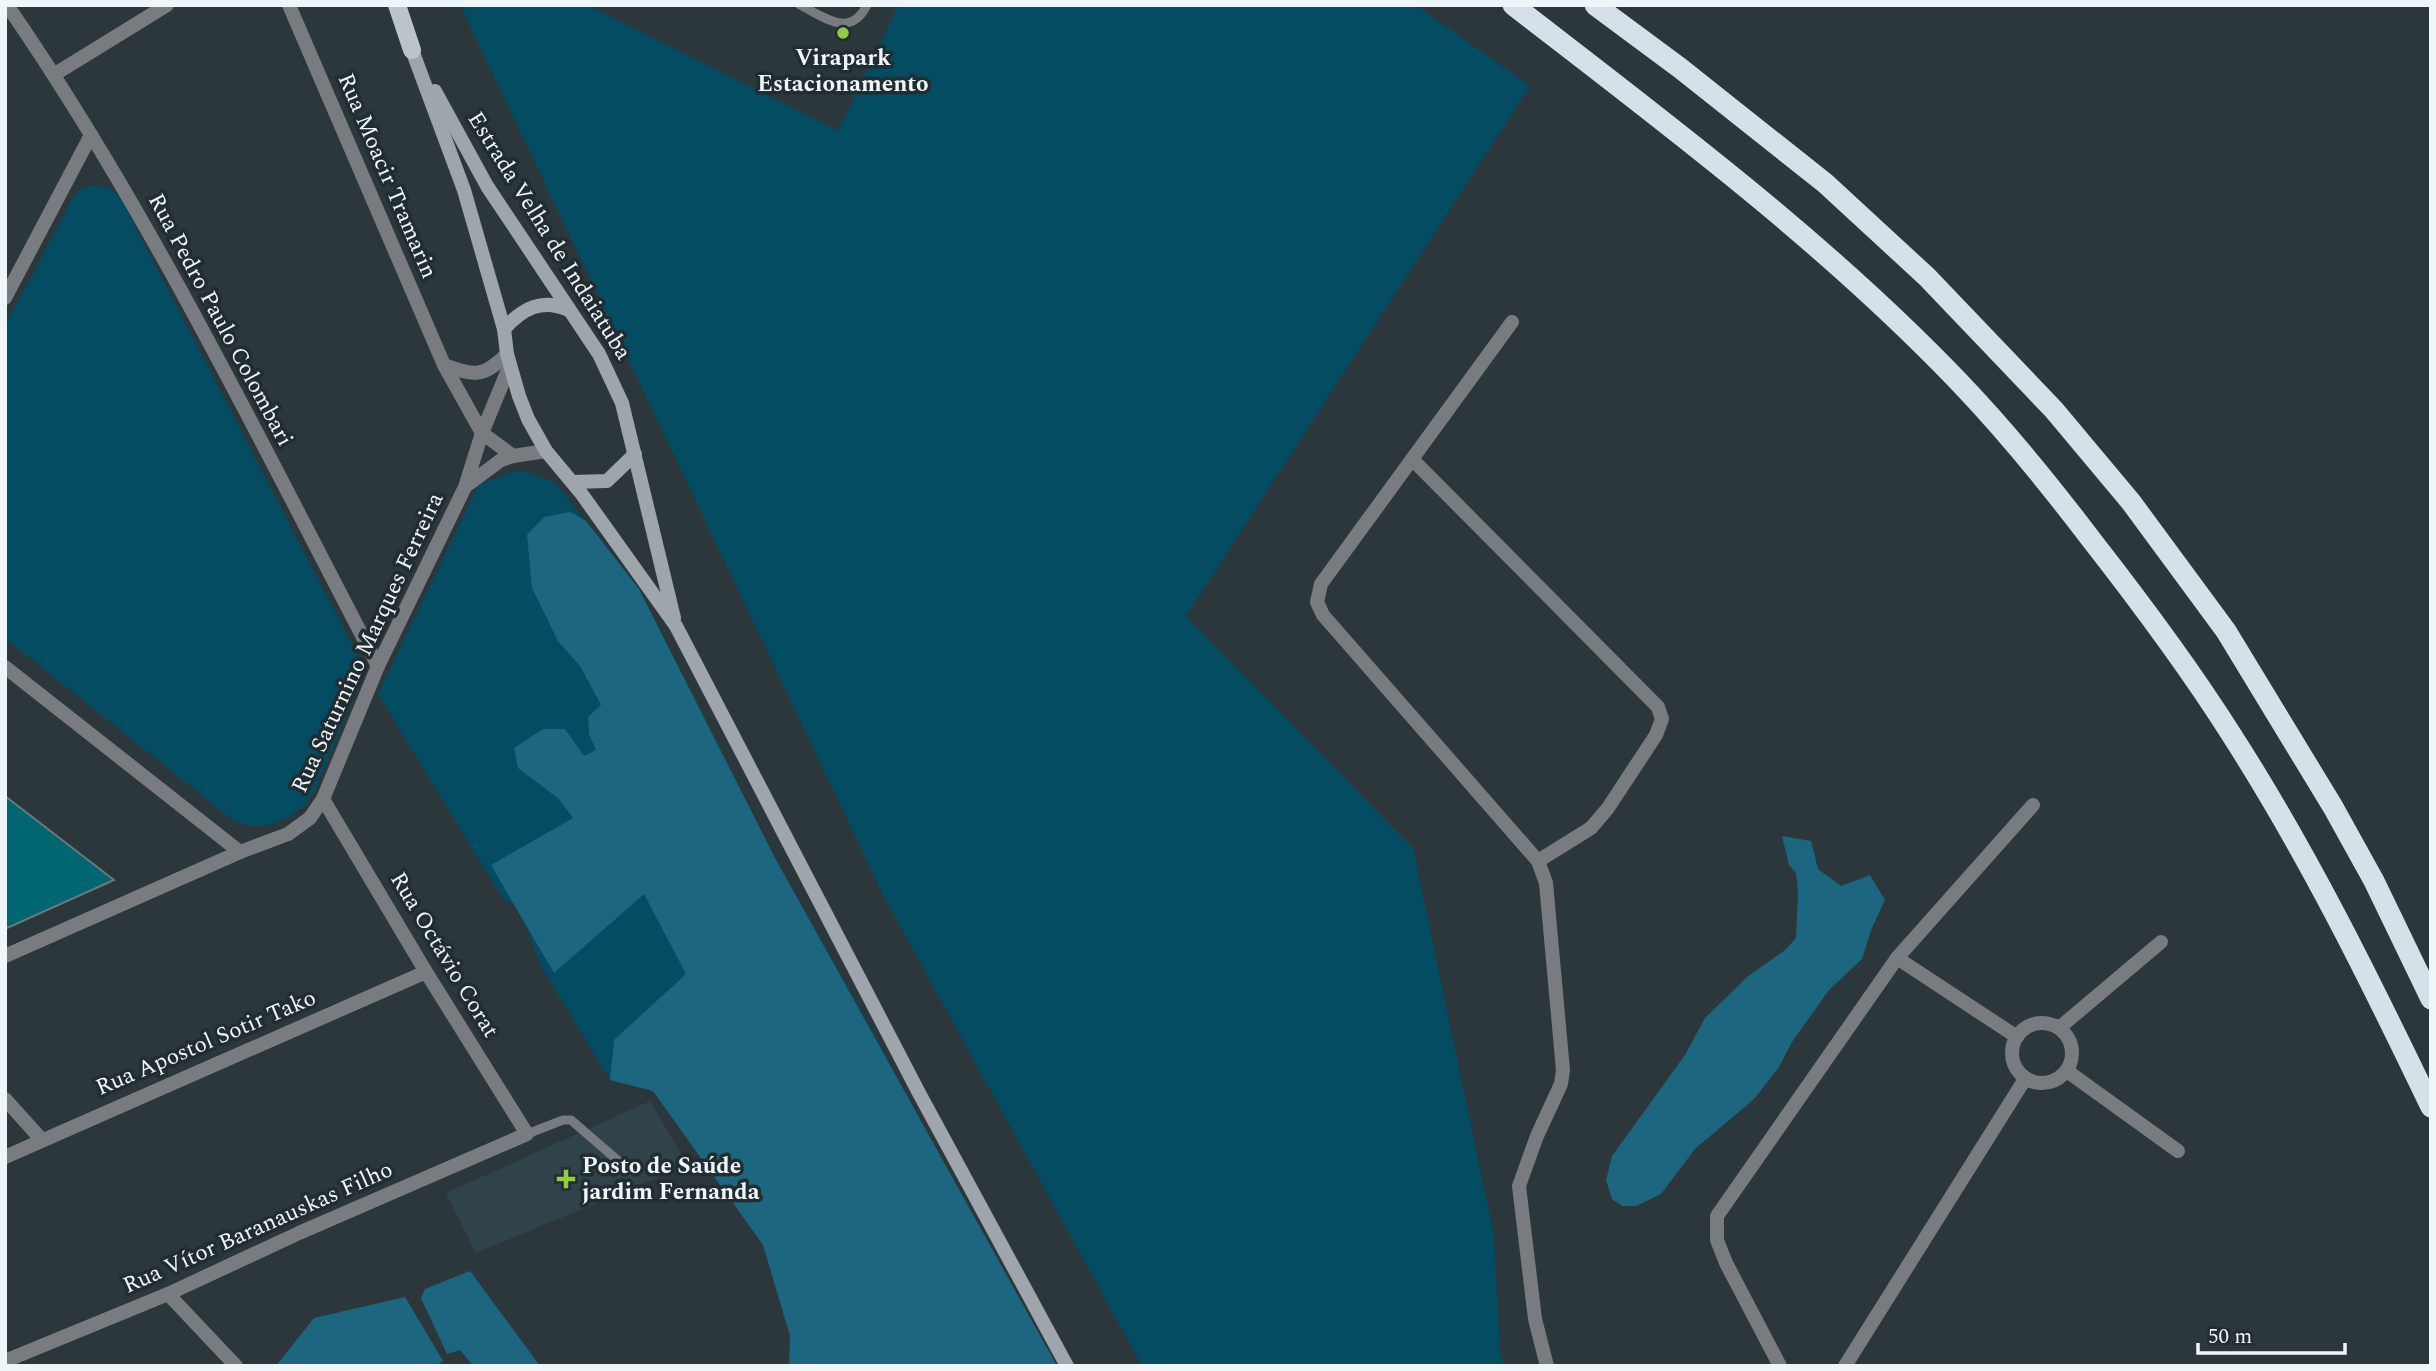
<svg xmlns="http://www.w3.org/2000/svg" width="2436" height="1371" viewBox="0 0 2436 1371" font-family="Spectral,serif">
	<style>
		.built { fill: #30424a }
		.green { fill: #034c62 }
		.forest { fill: #1d667f }
		.building { fill: #006670; stroke: #6c797b; stroke-width: 2 }
		.lines { fill: none; stroke-linecap: round; stroke-linejoin: round }
		.service { stroke: #787c80; stroke-width: 9 }
		.minor { stroke: #787c80; stroke-width: 14 }
		.secondary { stroke: #9ea5ab; stroke-width: 14 }
		.primary { stroke: #bbc4cb; stroke-width: 18 }
		.motorway { stroke: #d6e0e9; stroke-width: 21 }
		.poi-dot { fill: #90cd41; stroke: #222d31; stroke-width: 2.5 }
		.labels { text-anchor: middle; dominant-baseline: central; stroke-width: 7; stroke-linejoin: round; paint-order: stroke }
		.poi-label { font-size: 23px; font-weight: bold; fill: #eff6f9; stroke: #222d31 }
		.street-label { font-size: 23px; fill: #eff6f9; stroke: #222d31 }
	</style>
	<rect width="100%" height="100%" fill="#2c373b"/>
	<!-- built -->
	<polygon class="built" points="650,1101 688,1165 476,1253 446,1193"/>
	<!-- green -->
	<g class="green">
		<polygon points="460,5 587,5 838,131 898,5 1416,5 1530,86 1186,616 1413,848 1494,1235 1500,1351 1504,1366 1142,1366 883,895"/>
		<path d="M92,185L110,188L120,197L357,654L359,680L357,690L314,792C298,819 263,834 234,821L5,638V326L74,195L83,188Z"/>
		<polygon points="520,470 555,482 639,589 775,858 875,1036 977,1228 1057,1366 808,1366 763,1245 653,1091 610,1080 542,968 518,906 507,902 500,894 378,694 479,484"/>
	</g>
	<!-- forest -->
	<g class="forest">
		<polygon points="570,512 586,521 639,589 775,858 1057,1366 789,1366 790,1336 763,1245 653,1091 610,1080 614,1040 686,974 644,894 554,973 491,865 573,818 559,799 518,768 514,748 543,729 565,729 584,756 596,750 589,734 588,717 601,705 580,666 558,641 532,588 527,535 544,517"/>
		<polygon points="1782,836 1811,841 1818,869 1841,886 1870,875 1885,900 1871,930 1862,959 1829,990 1792,1042 1779,1067 1754,1099 1695,1149 1661,1194 1636,1206 1622,1206 1612,1199 1606,1180 1612,1156 1685,1055 1705,1018 1747,977 1785,950 1796,938 1798,893 1796,873 1789,865"/>
		<polygon points="470,1271 540,1366 473,1366 460,1350 447,1354 421,1298 425,1289"/>
		<polygon points="405,1297 443,1361 436,1366 276,1366 314,1318"/>
	</g>
	<!-- building -->
	<polygon class="building" points="5,796 114,880 5,929"/>
	<g class="lines">
		<!-- service -->
		<g class="service">
			<path d="M800,5C824,17 850,39 867,5"/>
			<polyline points="527,1134 563,1120 571,1120 630,1171"/>
		</g>
		<!-- minor -->
		<g class="minor">
			<path d="M7,5C150,212 261,443 378,666"/>
			<polyline points="289,5 444,365 482,433 513,456 546,451"/>
			<polyline points="55,74 167,5"/>
			<polyline points="5,298 91,135"/>
			<polyline points="1512,322 1321,584 1317,602 1323,615 1538,861 1546,883 1563,1070 1561,1084 1537,1136 1519,1186 1535,1319 1547,1366"/>
			<path d="M444,365C474,376 483,378 507,354"/>
			<polyline points="1412,459 1658,707 1662,719 1656,735 1608,808 1591,828 1538,861"/>
			<polyline points="466,486 501,460 513,456"/>
			<polyline points="5,667 240,852"/>
			<polyline points="5,956 240,852 288,834 310,818 323,799 378,666 465,487 482,433 510,365"/>
			<polyline points="1897,958 2017,1037"/>
			<circle cx="2042" cy="1053" r="30"/>
			<polyline points="2059,1028 2161,942"/>
			<polyline points="2067,1071 2178,1151"/>
			<polyline points="5,1099 41,1139"/>
			<polyline points="5,1157 426,972"/>
			<polyline points="168,1294 236,1366"/>
			<polyline points="5,1361 168,1294 299,1233 527,1134 426,972 323,799"/>
			<polyline points="1780,1366 1726,1263 1717,1240 1717,1216 1897,958 2033,805"/>
			<polyline points="1845,1366 2025,1079"/>
		</g>
		<!-- secondary -->
		<g class="secondary">
			<polyline points="412,50 464,190 504,329 507,354 519,396 528,419 546,451 581,493 676,626 919,1093 1067,1366"/>
			<polyline points="435,91 487,186 599,354 622,403 674,618"/>
			<path d="M504,329C523,308 542,298 569,310"/>
			<polyline points="573,482 607,481 635,454"/>
		</g>
		<!-- primary -->
		<polyline class="primary" points="397,5 412,50"/>
		<!-- motorway -->
		<g class="motorway">
			<path d="M1513,5C1667,124 1824,241 1959,382C2006,431 2049,484 2090,538C2140,602 2188,666 2231,734C2307,852 2370,980 2431,1107"/>
			<polyline points="1595,5 1680,68 1825,183 1927,277 2054,410 2131,502 2226,631 2333,807 2374,881 2431,999"/>
		</g>
	</g>
	<!-- markers -->
	<g class="poi-dot">
		<circle cx="843" cy="33" r="7"/>
		<path d="M562.5 1168.5h7v7h7v7h-7v7h-7v-7h-7v-7h7z"/>
	</g>
	<g class="labels">
		<!-- poi labels -->
		<g class="poi-label">
			<text x="843" y="58">Virapark<tspan x="843" dy="26">Estacionamento</tspan></text>
			<text x="582" y="1166" text-anchor="start">Posto de Saúde<tspan x="582" dy="26">jardim Fernanda</tspan></text>
		</g>
		<!-- street labels -->
		<g class="street-label">
			<text transform="translate(387 176) rotate(67)">Rua Moacir Tramarin</text>
			<text transform="translate(549 236) rotate(58)">Estrada Velha de Indaiatuba</text>
			<text transform="translate(220 320) rotate(62)">Rua Pedro Paulo Colombari</text>
			<text transform="translate(368 643) rotate(-65)">Rua Saturnino Marques Ferreira</text>
			<text transform="translate(444 955) rotate(59)">Rua Octávio Corat</text>
			<text transform="translate(206 1043) rotate(-23)">Rua Apostol Sotir Tako</text>
			<text transform="translate(258 1228) rotate(-24)">Rua Vítor Baranauskas Filho</text>
		</g>
	</g>
	<!-- border -->
	<rect width="2436" height="1371" fill="none" stroke="#eff6f9" stroke-width="14"/>
	<!-- scale -->
	<path d="M2198 1343v10h147v-10" fill="none" stroke="#eff6f9" stroke-width="3.5"/>
	<text x="2208" y="1343" font-size="21" fill="#eff6f9" stroke="#222d31" stroke-width="5" paint-order="stroke">50 m</text>
</svg>
